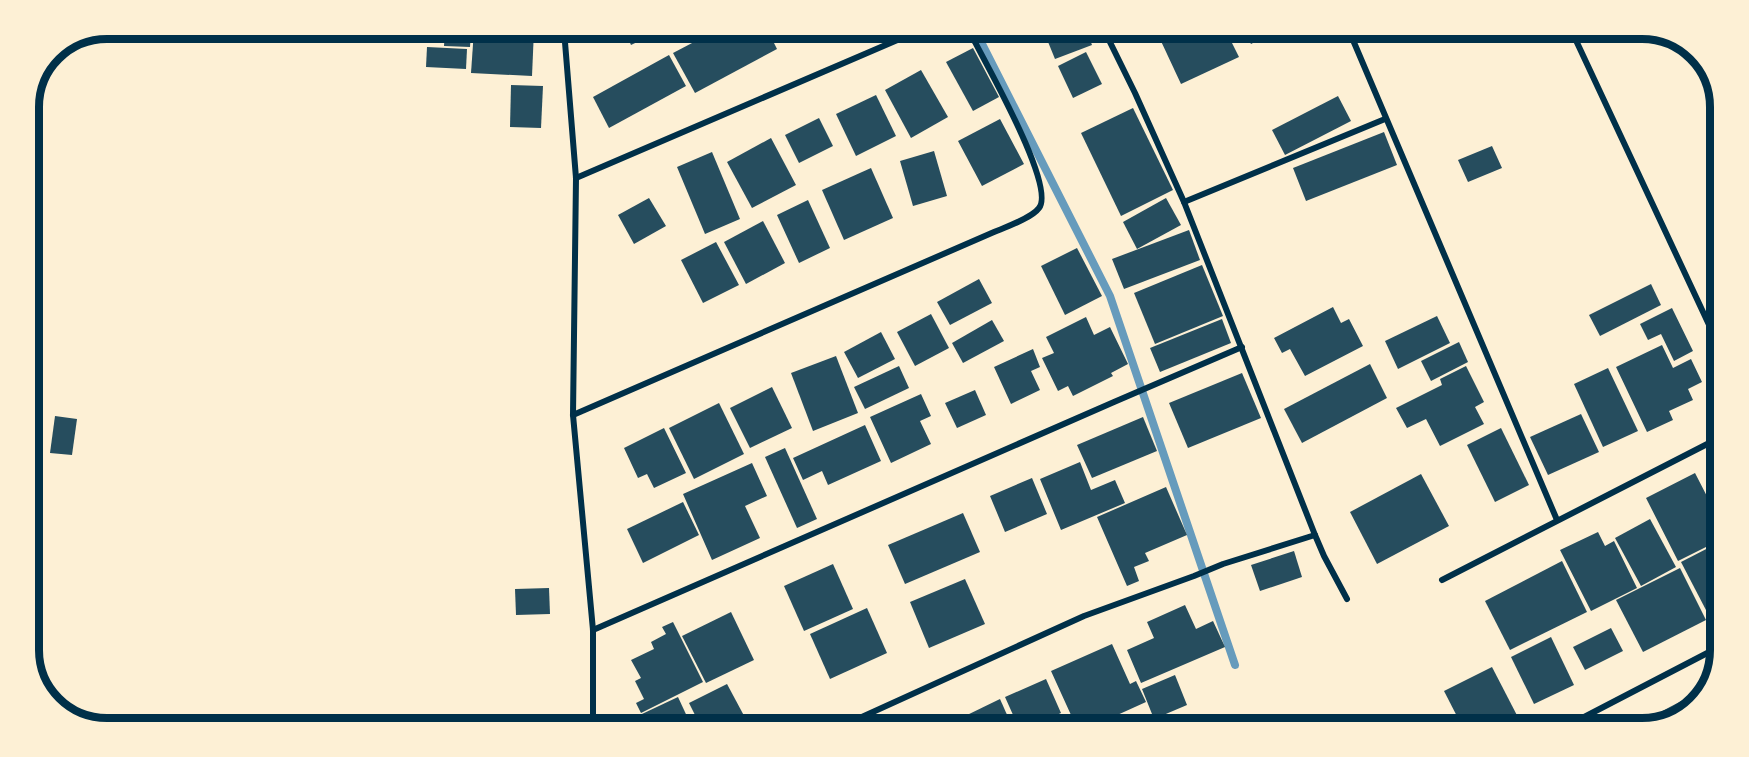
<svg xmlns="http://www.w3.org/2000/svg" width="1749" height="757" viewBox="0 0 1749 757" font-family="'Roboto Condensed',sans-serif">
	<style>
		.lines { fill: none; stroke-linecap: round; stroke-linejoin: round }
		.stream { stroke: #669bbc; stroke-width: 8 }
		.building { fill: #264d5e }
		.minor { stroke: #003049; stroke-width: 6 }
		.rim { fill: none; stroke: #003049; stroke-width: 8 }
	</style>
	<rect width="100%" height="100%" fill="#fdf0d5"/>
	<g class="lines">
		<!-- stream -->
		<polyline class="stream" points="976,32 1110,296 1235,665"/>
	</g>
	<!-- building -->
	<g class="building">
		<polygon points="415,30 433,30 433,40 415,39"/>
		<polygon points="445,30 471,30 470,47 444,46"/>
		<polygon points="474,30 534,30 532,76 471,73"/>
		<polygon points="624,30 660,31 631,45"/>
		<polygon points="715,31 768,31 777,49 695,93 673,53"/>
		<polygon points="786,31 819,31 792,43"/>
		<polygon points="1044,32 1087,32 1092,45 1055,59"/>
		<polygon points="1173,32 1227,33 1239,57 1181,84 1160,39"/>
		<polygon points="1245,33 1272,33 1251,44"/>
		<polygon points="427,47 467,49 466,69 426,67"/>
		<polygon points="973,48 999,97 973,111 946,62"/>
		<polygon points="1086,52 1102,84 1073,98 1058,66"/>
		<polygon points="669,55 686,86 609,128 593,97"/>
		<polygon points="921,70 948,117 911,138 885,90"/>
		<polygon points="511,85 543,86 541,128 510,127"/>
		<polygon points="876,95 896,136 856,156 836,114"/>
		<polygon points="1338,96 1351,121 1285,155 1272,130"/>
		<polygon points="1133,108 1173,190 1121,216 1081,133"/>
		<polygon points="819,118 833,146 799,163 785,135"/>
		<polygon points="1000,119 1024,164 982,186 958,141"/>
		<polygon points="1384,132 1397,165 1306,201 1293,168"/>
		<polygon points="771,138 796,185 752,208 727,162"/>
		<polygon points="1492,146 1502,168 1468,182 1458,160"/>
		<polygon points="934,151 947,196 913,206 900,161"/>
		<polygon points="712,152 740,219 705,234 677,167"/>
		<polygon points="871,168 893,218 844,240 822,190"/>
		<polygon points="649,198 666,226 634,244 618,215"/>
		<polygon points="1166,198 1181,225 1137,249 1123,222"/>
		<polygon points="808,200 830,248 799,263 777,215"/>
		<polygon points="763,221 785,263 746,284 724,242"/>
		<polygon points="1189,230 1200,260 1124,289 1112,259"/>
		<polygon points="716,242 739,285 703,303 681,260"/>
		<polygon points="1077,248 1102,296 1065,315 1041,266"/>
		<polygon points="1202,265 1223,316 1155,344 1134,293"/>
		<polygon points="979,279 992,303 950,325 937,302"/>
		<polygon points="1651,284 1661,305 1600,336 1589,315"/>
		<polygon points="1333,307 1341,323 1349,319 1363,346 1305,376 1290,349 1282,353 1274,338"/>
		<polygon points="1672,308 1693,351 1674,361 1661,334 1648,340 1640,324"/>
		<polygon points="931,314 949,348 915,366 897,332"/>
		<polygon points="1437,316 1450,343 1398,369 1385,341"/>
		<polygon points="1086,317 1094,335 1110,327 1128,364 1111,373 1113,376 1073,396 1068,386 1058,391 1042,358 1054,353 1046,337"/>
		<polygon points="1222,319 1231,343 1160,372 1150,348"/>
		<polygon points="992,320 1004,341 963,363 952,343"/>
		<polygon points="881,332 895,359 858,378 844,352"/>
		<polygon points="1459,342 1468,362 1431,381 1421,361"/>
		<polygon points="1662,345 1673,368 1691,359 1702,382 1688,389 1693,400 1669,411 1673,420 1647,432 1616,367"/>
		<polygon points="1033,349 1040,367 1031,371 1040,390 1011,404 994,367"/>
		<polygon points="836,356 858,413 813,431 791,373"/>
		<polygon points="1370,364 1387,398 1302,443 1284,409"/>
		<polygon points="899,366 909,388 865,409 854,387"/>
		<polygon points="1466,366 1484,402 1475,407 1484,424 1440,446 1426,419 1407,428 1396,408 1442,385 1440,379"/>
		<polygon points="1608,368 1638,431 1603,447 1574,384"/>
		<polygon points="1242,373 1261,418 1188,448 1169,403"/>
		<polygon points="772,387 792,428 750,448 730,408"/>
		<polygon points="975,390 986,415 957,428 945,403"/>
		<polygon points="921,394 931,416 920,421 931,444 891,463 870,417"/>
		<polygon points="719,403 744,454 694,479 669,428"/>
		<polygon points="1581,414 1599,452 1548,475 1530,437"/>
		<polygon points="55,416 77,419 72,455 50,453"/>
		<polygon points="1143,417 1157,451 1092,478 1077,445"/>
		<polygon points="865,425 881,461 828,485 822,471 803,480 793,458"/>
		<polygon points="664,428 686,473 654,488 647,474 638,478 624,448"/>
		<polygon points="1501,428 1529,485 1495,502 1467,445"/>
		<polygon points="785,448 817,519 797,528 765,457"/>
		<polygon points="1080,462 1091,490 1115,480 1125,503 1061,530 1040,479"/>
		<polygon points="752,463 767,496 745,506 760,538 712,560 683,494"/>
		<polygon points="1695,473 1712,506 1716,504 1716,542 1678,561 1646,498"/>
		<polygon points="1421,474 1449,526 1377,564 1350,512"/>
		<polygon points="1032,478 1047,514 1005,532 990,496"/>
		<polygon points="1166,487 1187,535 1145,553 1149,561 1134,567 1139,581 1127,586 1097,517"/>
		<polygon points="683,502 699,535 643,563 627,529"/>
		<polygon points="963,513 980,552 905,584 888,545"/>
		<polygon points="1650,519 1676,567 1641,586 1615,538"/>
		<polygon points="1598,532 1605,546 1614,541 1637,588 1591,611 1560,550"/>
		<polygon points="1716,544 1715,608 1707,612 1681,562"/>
		<polygon points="1294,551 1302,577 1260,591 1251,565"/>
		<polygon points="1562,561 1587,612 1510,650 1485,601"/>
		<polygon points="833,564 853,609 804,631 784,586"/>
		<polygon points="1680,568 1706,620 1643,652 1616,600"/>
		<polygon points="965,579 985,624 929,648 910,602"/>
		<polygon points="549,588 550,614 516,615 515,589"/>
		<polygon points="1185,605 1196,629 1213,621 1225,647 1141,683 1127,650 1154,638 1147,622"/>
		<polygon points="867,608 887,653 830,679 810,634"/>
		<polygon points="731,612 754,660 706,683 682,636"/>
		<polygon points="673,622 703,682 641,713 636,703 644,699 635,681 641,678 631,660 654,649 651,642 666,634 662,627"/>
		<polygon points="1611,628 1623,651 1585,670 1573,647"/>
		<polygon points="1551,637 1574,685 1534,704 1511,657"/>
		<polygon points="1112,644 1130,684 1136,681 1146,702 1093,726 1076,726 1051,671"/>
		<polygon points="1492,667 1522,725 1516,728 1463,728 1444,691"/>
		<polygon points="1175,675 1187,705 1154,719 1142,689"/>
		<polygon points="1046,679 1061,713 1050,718 1054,726 1018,726 1005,697"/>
		<polygon points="727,684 749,725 700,725 689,703"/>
		<polygon points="678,697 691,725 626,725 625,722"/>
		<polygon points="1000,699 1012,726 969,726 965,716"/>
		<polygon points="1685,699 1691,709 1686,715 1655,725 1651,717"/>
		<polygon points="951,716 956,726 929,726"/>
	</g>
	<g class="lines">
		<!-- minor -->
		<g class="minor">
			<polyline points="564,30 576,178 573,415 593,630 593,725"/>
			<polyline points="1105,32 1135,93 1184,202 1315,535 1324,556 1347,599"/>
			<polyline points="1350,33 1557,520"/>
			<polyline points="1573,34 1718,344"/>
			<polyline points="576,178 916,32"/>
			<polyline points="1184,202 1385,119"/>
			<path d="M573,415L994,232C1006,227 1032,218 1039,208C1056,187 988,68 975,42L965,32"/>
			<polyline points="1442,580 1717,439"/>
			<polyline points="593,630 1114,402 1242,347"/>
			<polyline points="842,726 1084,616 1194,576 1223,564 1315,535"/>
			<polyline points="1563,728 1715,649"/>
		</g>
	</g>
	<!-- crop -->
	<path d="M0 0H1749V757H0ZM107 39H1642A68 68 0 0 1 1710 107V650A68 68 0 0 1 1642 718H107A68 68 0 0 1 39 650V107A68 68 0 0 1 107 39Z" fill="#fdf0d5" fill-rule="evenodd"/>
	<path class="rim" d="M107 39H1642A68 68 0 0 1 1710 107V650A68 68 0 0 1 1642 718H107A68 68 0 0 1 39 650V107A68 68 0 0 1 107 39Z"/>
</svg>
